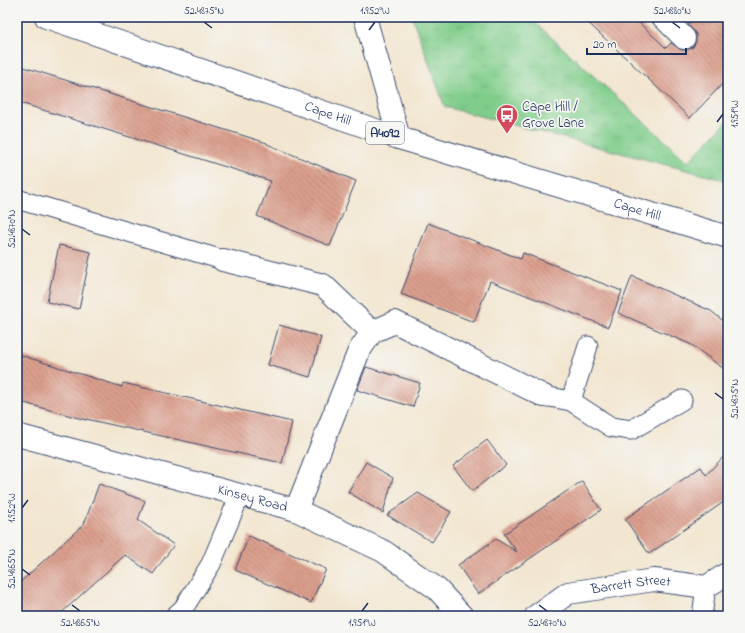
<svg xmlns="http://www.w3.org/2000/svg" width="745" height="633" viewBox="0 0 745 633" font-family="'Indie Flower',sans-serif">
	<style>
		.grass { fill: url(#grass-tufts); stroke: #4e7e74 }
		.building { fill: url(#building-back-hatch) }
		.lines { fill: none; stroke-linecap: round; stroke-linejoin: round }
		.service-casing { stroke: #3b4a6f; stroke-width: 21 }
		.minor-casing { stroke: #3b4a6f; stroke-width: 24 }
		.primary-casing { stroke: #3b4a6f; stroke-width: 24 }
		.service { stroke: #fff; stroke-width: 19 }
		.minor { stroke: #fff; stroke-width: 22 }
		.primary { stroke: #fff; stroke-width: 22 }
		.ticks { fill: none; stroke: #1b2f5e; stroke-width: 1.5 }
		.labels { text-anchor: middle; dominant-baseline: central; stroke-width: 3.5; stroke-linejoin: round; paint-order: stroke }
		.shield { fill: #f6f6f2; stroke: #5d6b8a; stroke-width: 1 }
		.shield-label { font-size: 13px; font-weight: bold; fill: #1b2f5e }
		.poi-label { font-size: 14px; fill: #1b2f5e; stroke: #f6f6f2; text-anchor: start }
		.street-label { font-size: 14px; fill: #1b2f5e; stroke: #f6f6f2 }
		.neatline { fill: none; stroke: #1b2f5e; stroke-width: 1.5 }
		.ticks-label { font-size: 10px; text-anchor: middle; fill: #1b2f5e }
	</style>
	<defs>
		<pattern id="grass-tufts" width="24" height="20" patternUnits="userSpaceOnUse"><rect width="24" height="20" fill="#80cd8b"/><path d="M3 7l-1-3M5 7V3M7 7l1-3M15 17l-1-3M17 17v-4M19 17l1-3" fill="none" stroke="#6eb07a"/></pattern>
		<pattern id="building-back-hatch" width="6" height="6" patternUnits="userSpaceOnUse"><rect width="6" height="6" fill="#db9f8d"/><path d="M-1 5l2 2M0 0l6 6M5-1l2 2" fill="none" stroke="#b18276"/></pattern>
	</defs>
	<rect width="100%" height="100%" fill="#f6f6f2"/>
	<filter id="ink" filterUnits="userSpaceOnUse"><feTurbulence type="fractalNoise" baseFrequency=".025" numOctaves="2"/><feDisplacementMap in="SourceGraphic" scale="8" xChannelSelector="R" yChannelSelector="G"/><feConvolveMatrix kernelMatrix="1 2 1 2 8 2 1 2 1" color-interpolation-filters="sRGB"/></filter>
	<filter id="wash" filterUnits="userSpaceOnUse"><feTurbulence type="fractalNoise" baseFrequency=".012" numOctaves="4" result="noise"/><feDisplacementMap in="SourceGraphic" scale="16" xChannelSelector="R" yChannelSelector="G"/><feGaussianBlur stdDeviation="0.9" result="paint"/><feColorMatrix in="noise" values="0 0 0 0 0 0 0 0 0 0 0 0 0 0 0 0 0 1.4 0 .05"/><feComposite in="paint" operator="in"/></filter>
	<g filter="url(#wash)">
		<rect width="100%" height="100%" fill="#f2e6d0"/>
		<!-- grass -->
		<polygon class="grass" points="412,17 529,17 688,162 728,120 728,181 445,107"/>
		<g id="blocks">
			<!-- building -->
			<g class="building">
				<polygon points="582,17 633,17 666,48 671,43 681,50 687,50 693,47 696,42 696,34 688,25 695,17 728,17 728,78 690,118"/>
				<polygon points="17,65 267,143 267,144 356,181 330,246 257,216 271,181 17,102"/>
				<polygon points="428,223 521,259 523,253 622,291 608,327 490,281 474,322 401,294"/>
				<polygon points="59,245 91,252 79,309 47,302"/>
				<polygon points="632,276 711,311 728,325 728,372 692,345 618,313"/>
				<polygon points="279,325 321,337 310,377 268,365"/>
				<polygon points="17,354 122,387 123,383 292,422 282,463 86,419 86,420 17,401"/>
				<polygon points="366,367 420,383 413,407 357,390"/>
				<polygon points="487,440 506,465 472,491 453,466"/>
				<polygon points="728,452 728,499 649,554 625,519 701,467 706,475"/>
				<polygon points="366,462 393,478 383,513 348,492"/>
				<polygon points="582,481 601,510 478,594 458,565 496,539 517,552 504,534"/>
				<polygon points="99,484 145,501 138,520 174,545 153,574 125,555 58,616 17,616 17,585 84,524"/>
				<polygon points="418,493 451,512 432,542 387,515"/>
				<polygon points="249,536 326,569 311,603 235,570"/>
			</g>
		</g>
	</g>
	<g filter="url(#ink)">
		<use href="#blocks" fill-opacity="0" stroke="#3b4a6f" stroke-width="1"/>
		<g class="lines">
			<!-- service casing -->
			<g class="service-casing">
				<g id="service">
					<polyline points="17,199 223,260"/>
					<polyline points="544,396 571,401 611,427 631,430 682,400"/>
					<polyline points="571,401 588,346"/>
					<polyline points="175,616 183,609 211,564 240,495"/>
					<polyline points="702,616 706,587"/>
				</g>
			</g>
			<!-- minor casing -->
			<g class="minor-casing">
				<g id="minor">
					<polyline points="365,17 399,138"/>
					<polyline points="663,17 684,38"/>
					<polyline points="223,260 323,285 372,332"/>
					<path id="s1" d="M17,435L296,510L383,551L437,589L462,616"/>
					<polyline points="296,510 359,351 372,332 395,322 544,396"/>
					<path id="s2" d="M536,616L568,593L654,580L706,587L728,573"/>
				</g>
			</g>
			<!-- primary casing -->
			<g class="primary-casing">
				<g id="primary">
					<path id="s3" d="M46,17L399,138L728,237"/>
				</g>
			</g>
			<!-- service -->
			<use href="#service" class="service"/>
			<!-- minor -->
			<use href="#minor" class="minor"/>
			<!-- primary -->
			<use href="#primary" class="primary"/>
		</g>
	</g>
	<!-- ticks -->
	<path class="ticks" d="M204,22L212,28M672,22L680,28M369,30L375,22M717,122L723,114M22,229L30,235M715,393L723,399M22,508L28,500M22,569L30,575M72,605L80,611M539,605L547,611M362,611L368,603"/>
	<!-- icons -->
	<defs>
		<g id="bus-pin" transform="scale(1.15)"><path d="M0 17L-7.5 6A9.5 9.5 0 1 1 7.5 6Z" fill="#d1495b" stroke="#f6f6f2"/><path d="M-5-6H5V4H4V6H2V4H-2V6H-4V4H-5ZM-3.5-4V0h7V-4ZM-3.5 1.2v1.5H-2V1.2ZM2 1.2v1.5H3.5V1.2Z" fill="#fff"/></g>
	</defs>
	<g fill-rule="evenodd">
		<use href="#bus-pin" x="507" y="115"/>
	</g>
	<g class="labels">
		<!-- shield labels -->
		<rect class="shield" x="366" y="122" width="38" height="22" rx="3"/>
		<g class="shield-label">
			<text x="385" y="133">A4092</text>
		</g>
		<!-- poi labels -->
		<g class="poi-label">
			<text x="522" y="107">Cape Hill /<tspan x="522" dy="16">Grove Lane</tspan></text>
		</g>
		<!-- street labels -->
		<g class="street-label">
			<text stroke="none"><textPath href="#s3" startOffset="298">Cape Hill</textPath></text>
			<text stroke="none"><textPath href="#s3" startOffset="622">Cape Hill</textPath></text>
			<text stroke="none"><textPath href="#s1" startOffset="244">Kinsey Road</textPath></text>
			<text stroke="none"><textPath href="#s2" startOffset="103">Barrett Street</textPath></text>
		</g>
	</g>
	<!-- margin -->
	<rect width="745" height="633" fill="none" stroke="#f6f6f2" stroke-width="44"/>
	<!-- scale -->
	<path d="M587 48v6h99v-6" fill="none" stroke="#1b2f5e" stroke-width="2"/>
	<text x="593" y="48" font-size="12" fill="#1b2f5e" stroke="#f6f6f2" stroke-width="3" paint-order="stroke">20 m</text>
	<rect x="22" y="22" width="701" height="589" class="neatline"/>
	<g class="ticks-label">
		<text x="204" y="14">52.4875°N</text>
		<text x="375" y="14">1.952°W</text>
		<text x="672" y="14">52.4880°N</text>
		<text transform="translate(734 114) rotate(-90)" y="4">1.951°W</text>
		<text transform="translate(11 229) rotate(-90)" y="4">52.4870°N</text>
		<text transform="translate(734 399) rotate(-90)" y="4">52.4875°N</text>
		<text transform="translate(11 508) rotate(-90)" y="4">1.952°W</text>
		<text transform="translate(11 569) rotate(-90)" y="4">52.4865°N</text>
		<text x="80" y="626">52.4865°N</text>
		<text x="362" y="626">1.951°W</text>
		<text x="547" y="626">52.4870°N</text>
	</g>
</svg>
